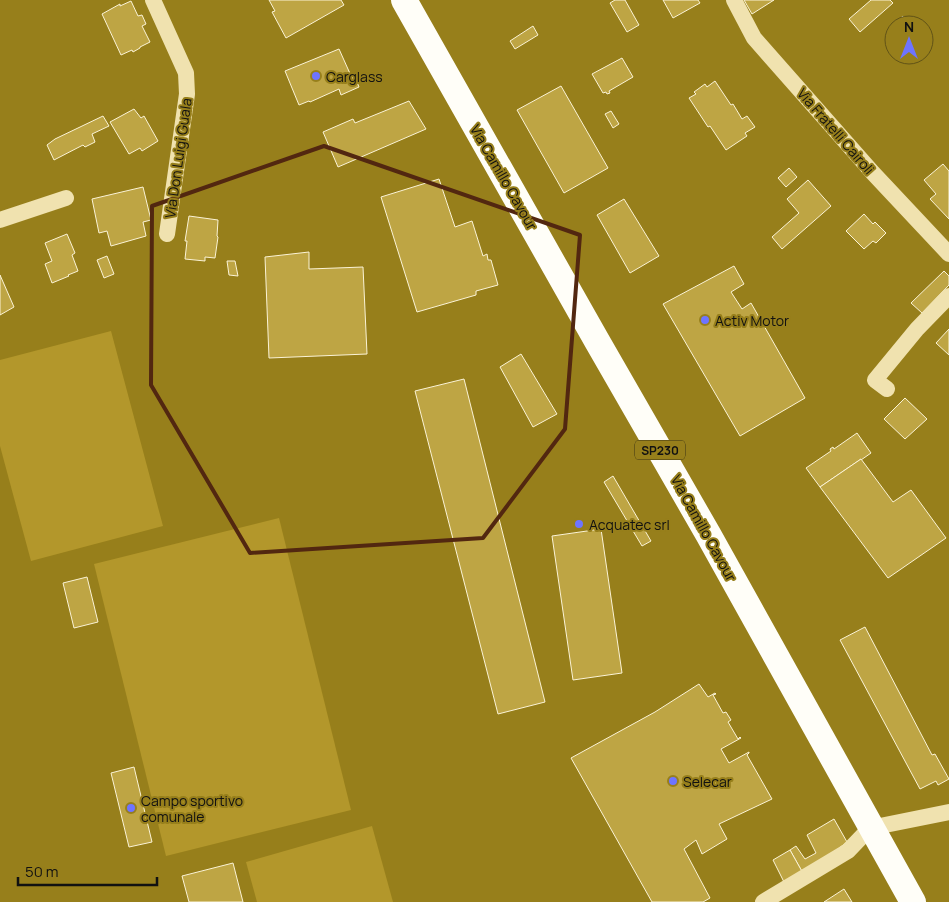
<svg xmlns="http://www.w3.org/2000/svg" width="949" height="902" viewBox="0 0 949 902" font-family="Manrope,sans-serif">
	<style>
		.green { fill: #b3972b }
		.building { fill: #bea544; stroke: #fbf3d6 }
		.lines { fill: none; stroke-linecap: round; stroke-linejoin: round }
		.street { stroke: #f0e2af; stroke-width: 16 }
		.primary { stroke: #fffef8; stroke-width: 26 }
		.marked { fill: none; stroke: #522710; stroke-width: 4; stroke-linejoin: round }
		.poi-dot { fill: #6e74ff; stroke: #977f1b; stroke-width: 2 }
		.labels { text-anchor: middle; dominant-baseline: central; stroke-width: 4; stroke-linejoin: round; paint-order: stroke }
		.shield { fill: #977f1b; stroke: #393214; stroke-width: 1 }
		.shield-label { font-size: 12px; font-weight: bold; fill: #111 }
		.poi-label { font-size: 14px; fill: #111; stroke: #977f1b; text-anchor: start }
		.street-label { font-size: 14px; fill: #111; stroke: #977f1b }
	</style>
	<rect width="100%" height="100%" fill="#977f1b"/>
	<!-- green -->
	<g class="green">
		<polygon points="111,331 163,526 31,561 0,446 0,360"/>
		<polygon points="279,518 351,810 166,856 94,564"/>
		<polygon points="372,826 393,902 257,902 246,862"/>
	</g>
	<!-- building -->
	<g class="building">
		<polygon points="269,0 341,0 344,5 286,38 272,12 275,11"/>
		<polygon points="615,0 625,0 639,25 627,32 610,3"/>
		<polygon points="663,0 698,0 700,3 673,18"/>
		<polygon points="744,0 774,0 752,14"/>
		<polygon points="871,0 890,0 893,3 860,32 849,19"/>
		<polygon points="131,1 138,16 142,15 146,24 142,26 150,42 140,47 140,48 133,52 132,50 121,55 102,14 120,4 120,6"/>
		<polygon points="903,16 907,22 904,25 894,25 894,31 891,27"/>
		<polygon points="533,26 538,35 515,49 510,41"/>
		<polygon points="339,49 352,78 355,77 359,87 341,95 339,89 310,102 309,101 299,105 285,71"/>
		<polygon points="622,58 633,77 609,91 610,93 607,94 606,92 603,93 592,74"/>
		<polygon points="715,81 731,105 733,104 742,119 747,116 755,127 745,133 747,136 726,150 710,126 708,127 689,98 696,94 694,92 705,84 707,87"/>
		<polygon points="561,86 608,168 564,193 517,110"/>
		<polygon points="409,101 426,129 338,167 323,132 353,119 355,123"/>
		<polygon points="134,109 141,118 144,116 158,141 142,151 140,148 129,154 110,122"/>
		<polygon points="611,111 619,124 613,128 605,114"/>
		<polygon points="103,116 109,126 92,134 95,142 85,147 83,145 54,160 47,145 55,139"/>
		<polygon points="943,164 949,171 949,219 930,199 936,194 924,180"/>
		<polygon points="789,168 797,177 786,187 778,178"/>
		<polygon points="439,179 455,227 472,221 483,256 487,254 488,260 491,260 498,285 476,291 476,295 417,312 381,197"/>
		<polygon points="808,180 831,206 782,249 772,237 799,213 787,199"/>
		<polygon points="143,187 151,220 143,222 146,236 111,246 107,231 99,233 92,199"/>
		<polygon points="624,199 659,256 630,273 597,215"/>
		<polygon points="864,214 873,224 875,222 886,233 876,243 873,241 864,249 846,231"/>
		<polygon points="189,216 218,220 217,236 218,237 215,258 205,257 205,261 185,259 187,241 185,241"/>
		<polygon points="67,234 75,253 72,255 78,271 68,275 69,276 52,283 45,264 52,261 45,243"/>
		<polygon points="309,252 309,269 363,267 367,354 269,358 265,257"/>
		<polygon points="107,256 114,274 104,278 97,260"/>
		<polygon points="227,261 235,261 238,276 229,275"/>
		<polygon points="734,266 744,284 731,292 742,309 751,303 805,398 740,436 663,304"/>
		<polygon points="944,271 949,276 949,285 922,313 911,303"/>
		<polygon points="0,275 14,307 0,315"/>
		<polygon points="949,329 949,355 936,343"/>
		<polygon points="521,354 557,414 533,427 500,367"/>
		<polygon points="464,379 545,702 498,714 415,391"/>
		<polygon points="905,398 927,419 905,439 884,419"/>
		<polygon points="857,433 871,453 861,460 861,459 820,487 806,468 831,451 830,449 833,447 834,449"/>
		<polygon points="861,459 893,502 911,490 946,538 888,578 820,487"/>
		<polygon points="613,476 651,541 642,546 604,482"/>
		<polygon points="601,529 622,673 573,680 552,536"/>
		<polygon points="87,577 98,622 74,628 63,583"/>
		<polygon points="865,627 932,755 935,754 949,779 938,785 936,781 920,789 840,640"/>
		<polygon points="699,684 708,697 715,693 716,694 713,695 723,713 726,712 731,720 728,722 738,739 740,737 741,738 721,749 729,763 749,752 749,753 747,755 772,799 719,824 727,839 702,854 696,840 684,849 710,898 703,902 652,902 571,758 655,712"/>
		<polygon points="134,767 152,842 129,847 111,773"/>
		<polygon points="834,819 847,842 804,875 790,850 796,846 805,859 816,853 807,835"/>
		<polygon points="790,850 804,875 784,882 773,860"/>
		<polygon points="233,863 243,902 189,902 182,876"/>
		<polygon points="844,889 852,902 824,902"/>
	</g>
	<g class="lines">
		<!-- street -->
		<g class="street">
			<polyline points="153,0 186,73 187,94 167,234"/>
			<polyline points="734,0 754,38 873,173 949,254"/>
			<polyline points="0,220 66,198"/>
			<polyline points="887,389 875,380 917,329 949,296"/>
			<polyline points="763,902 848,851 870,828 949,812"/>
		</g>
		<!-- primary -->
		<polyline class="primary" points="404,0 597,341 708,534 913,902"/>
	</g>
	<!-- marked area -->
	<path class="marked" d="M324,146L580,235L565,429L483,538L250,553L151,385L152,206Z"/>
	<!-- markers -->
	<g class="poi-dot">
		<circle cx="316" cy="76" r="5"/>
		<circle cx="705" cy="320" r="5"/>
		<circle cx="579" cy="524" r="5"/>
		<circle cx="673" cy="781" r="5"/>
		<circle cx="131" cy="808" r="5"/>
	</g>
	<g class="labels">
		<!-- shield labels -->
		<rect class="shield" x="635" y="440.5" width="50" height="19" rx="4"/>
		<g class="shield-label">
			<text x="660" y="450">SP230</text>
		</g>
		<!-- poi labels -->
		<g class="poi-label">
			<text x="326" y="76">Carglass</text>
			<text x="715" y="320">Activ Motor</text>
			<text x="589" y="524">Acquatec srl</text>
			<text x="683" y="781">Selecar</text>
			<text x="141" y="800">Campo sportivo<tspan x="141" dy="16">comunale</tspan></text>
		</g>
		<!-- street labels -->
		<g class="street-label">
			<text transform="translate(836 131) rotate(49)">Via Fratelli Cairoli</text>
			<text transform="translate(178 158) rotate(-82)">Via Don Luigi Guala</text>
			<text transform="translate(504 177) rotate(60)">Via Camillo Cavour</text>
			<text transform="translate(704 528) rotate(61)">Via Camillo Cavour</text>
		</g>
	</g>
	<!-- north arrow -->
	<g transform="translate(909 40)"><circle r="24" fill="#977f1b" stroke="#615317"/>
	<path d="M0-4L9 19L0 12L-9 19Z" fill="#6e74ff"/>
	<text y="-8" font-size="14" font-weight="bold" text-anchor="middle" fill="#111111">N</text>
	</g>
	<!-- scale -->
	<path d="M18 877v8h139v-8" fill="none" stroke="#111111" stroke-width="2.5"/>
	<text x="25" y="877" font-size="15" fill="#111111" stroke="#977f1b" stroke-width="4" paint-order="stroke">50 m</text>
</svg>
